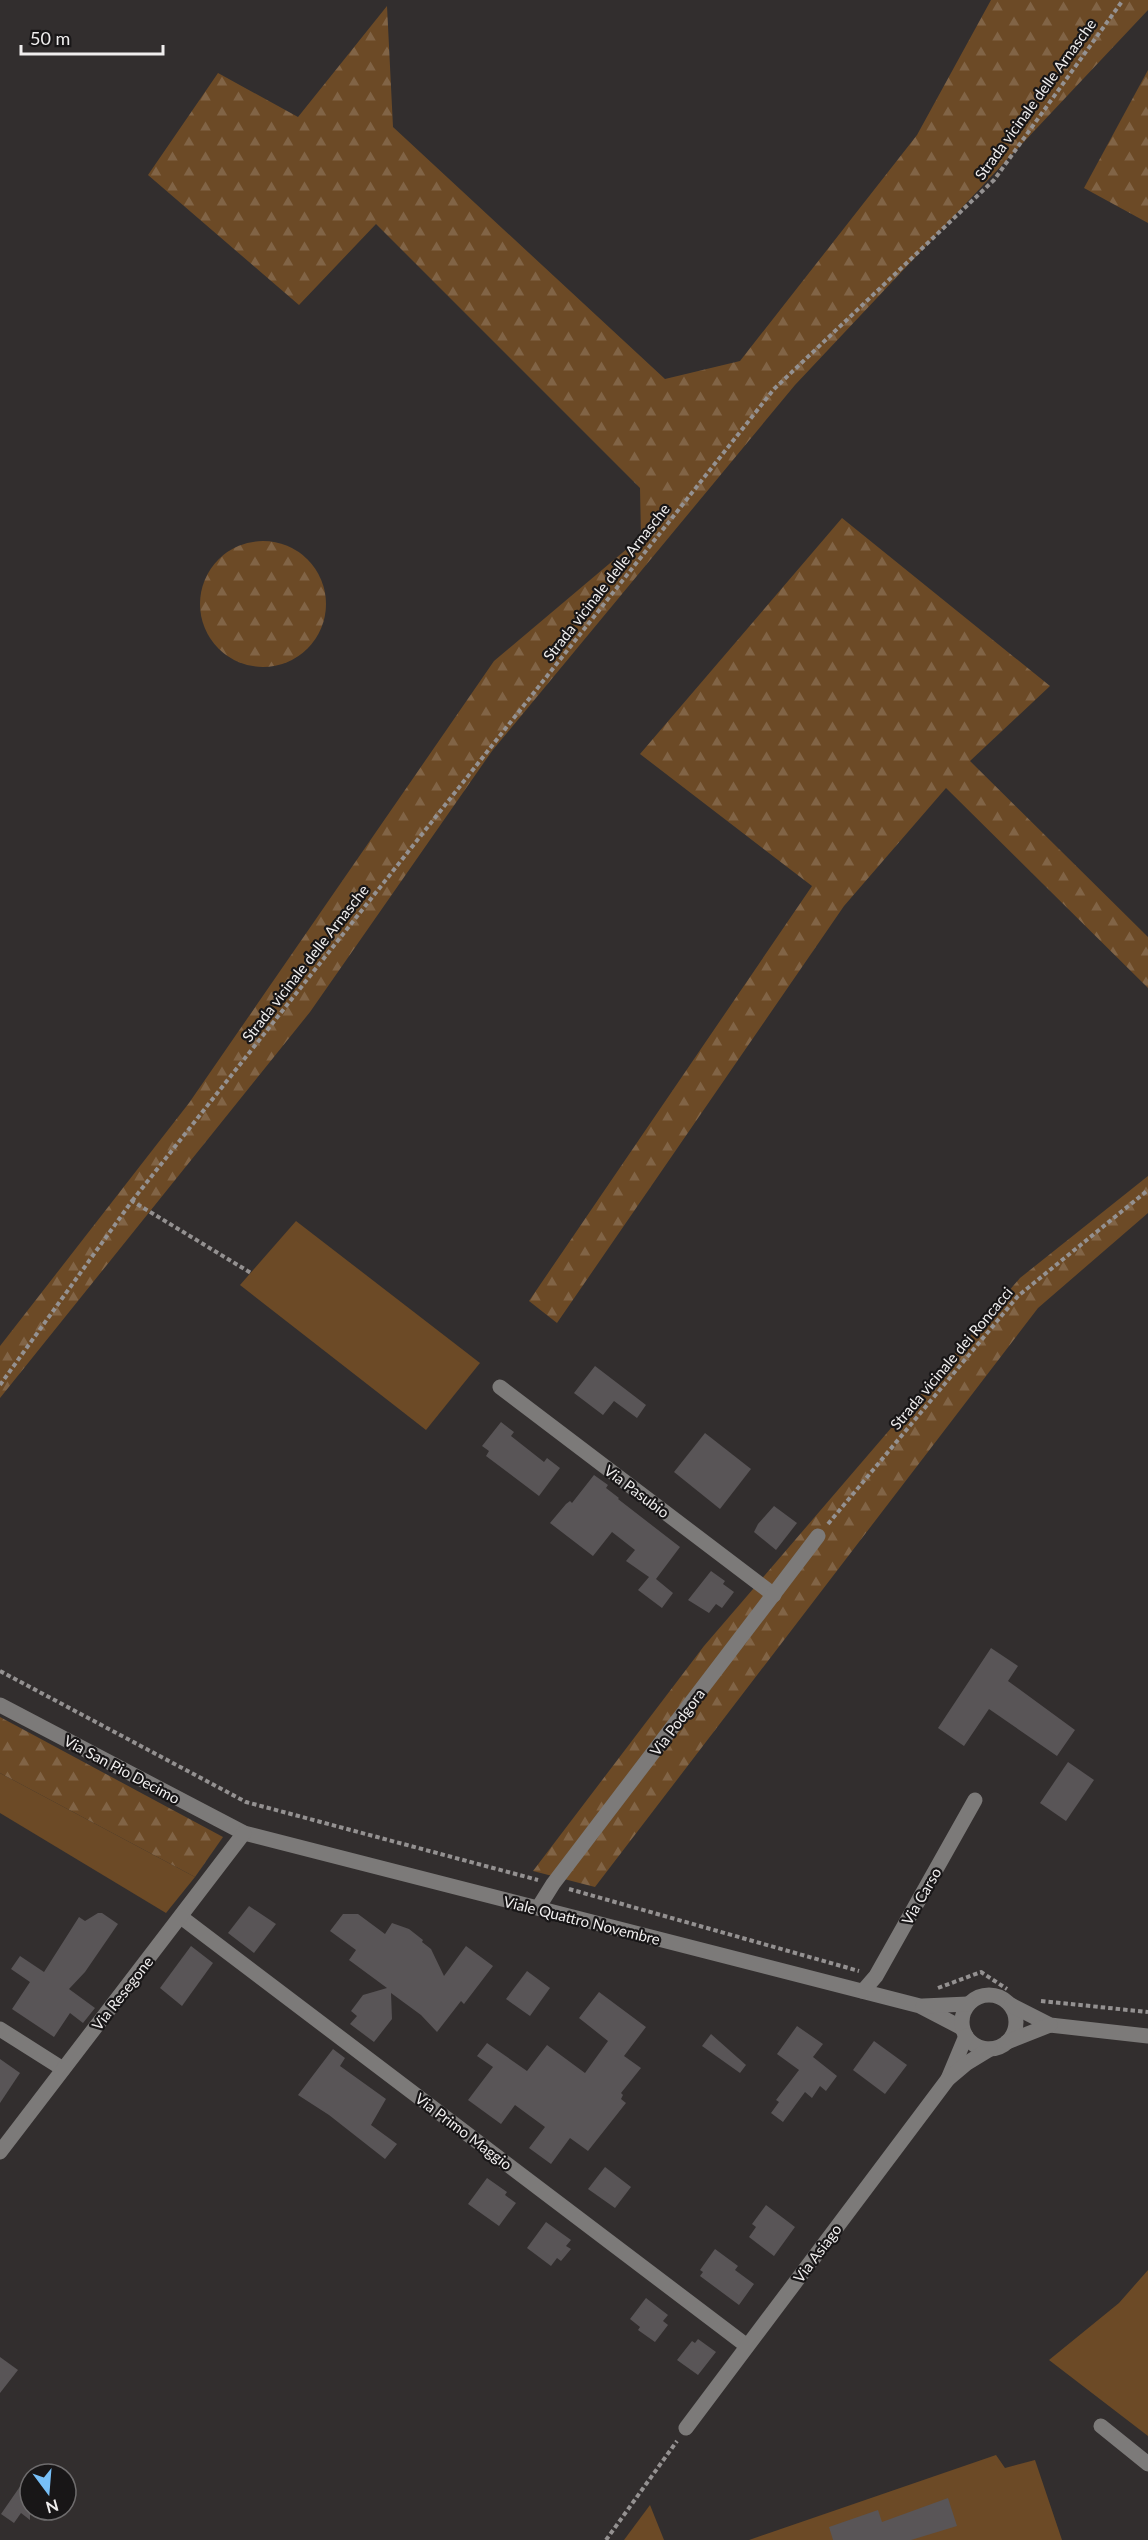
<svg xmlns="http://www.w3.org/2000/svg" width="1148" height="2540" viewBox="0 0 1148 2540" font-family="Lato,sans-serif">
	<style>
		.green { fill: #6c4a26 }
		.forest { fill: url(#forest-firs) }
		.building { fill: #595557 }
		.lines { fill: none; stroke-linecap: round; stroke-linejoin: round }
		.path { stroke: #949191; stroke-width: 4; stroke-dasharray: 4.5 3; stroke-linecap: butt }
		.minor { stroke: #7c7a79; stroke-width: 15 }
		.labels { text-anchor: middle; dominant-baseline: central; stroke-width: 4.5; stroke-linejoin: round; paint-order: stroke }
		.street-label { font-size: 15px; fill: #f0eeee; stroke: #181617 }
	</style>
	<defs>
		<pattern id="forest-firs" width="22" height="20" patternUnits="userSpaceOnUse" patternTransform="scale(1.5)"><rect width="22" height="20" fill="#6c4a26"/><path d="M5 1l3.5 6h-7zM16 11l3.5 6h-7z" fill="#816446"/></pattern>
	</defs>
	<rect width="100%" height="100%" fill="#322e2e"/>
	<!-- green -->
	<g class="green">
		<polygon points="296,1221 480,1363 426,1430 240,1285"/>
		<polygon points="0,1773 195,1877 166,1913 0,1813"/>
		<polygon points="1148,2270 1148,2436 1049,2360 1119,2303"/>
		<polygon points="996,2455 1005,2468 1035,2460 1062,2540 749,2540"/>
		<polygon points="650,2505 664,2540 624,2540"/>
	</g>
	<!-- forest -->
	<g class="forest">
		<polygon points="991,0 1148,0 1148,10 795,385 492,751 310,1012 0,1398 0,1346 189,1103 494,661 641,537 640,488 376,224 299,305 148,175 218,73 298,117 387,6 393,127 665,379 740,361 917,135"/>
		<polygon points="1148,70 1148,223 1084,188"/>
		<polygon points="842,518 1050,686 970,761 1148,937 1148,988 946,788 844,906 557,1323 529,1301 812,886 640,754"/>
		<circle cx="263" cy="604" r="63"/>
		<polygon points="1148,1176 1148,1213 1038,1308 595,1887 533,1871 704,1646 1020,1278"/>
		<polygon points="0,1717 223,1837 195,1877 0,1773"/>
	</g>
	<!-- building -->
	<g class="building">
		<polygon points="595,1366 646,1405 637,1418 614,1401 603,1415 574,1393"/>
		<polygon points="501,1422 514,1432 511,1436 544,1462 547,1458 560,1468 539,1496 486,1456 489,1451 482,1446"/>
		<polygon points="705,1433 751,1469 720,1509 674,1472"/>
		<polygon points="594,1475 608,1485 606,1488 619,1498 618,1499 680,1547 656,1579 673,1593 662,1608 638,1590 649,1577 626,1561 635,1550 612,1532 593,1556 550,1523 566,1504 570,1501 572,1503"/>
		<polygon points="774,1506 797,1523 776,1550 754,1532 758,1524"/>
		<polygon points="711,1571 725,1581 723,1584 734,1592 722,1608 716,1604 709,1613 688,1600"/>
		<polygon points="991,1648 1018,1666 1008,1681 1075,1730 1057,1756 989,1709 964,1746 938,1728"/>
		<polygon points="1068,1762 1094,1780 1066,1821 1040,1803"/>
		<polygon points="249,1906 276,1924 254,1953 228,1933"/>
		<polygon points="98,1913 102,1913 118,1924 85,1972 69,1989 95,2008 83,2023 70,2013 54,2037 12,2009 30,1982 11,1969 20,1956 44,1972 79,1917 85,1921"/>
		<polygon points="343,1914 358,1914 385,1934 392,1923 409,1929 423,1940 422,1942 431,1949 444,1976 466,1946 493,1966 464,2004 461,2001 437,2032 421,2015 391,1993 392,2019 374,2042 350,2024 357,2016 351,2011 363,1995 387,1988 349,1960 356,1950 330,1931"/>
		<polygon points="191,1946 213,1963 182,2006 160,1988"/>
		<polygon points="527,1971 550,1988 530,2016 506,1999"/>
		<polygon points="599,1992 646,2027 624,2056 641,2068 621,2093 623,2095 621,2099 626,2103 588,2151 570,2138 551,2164 529,2148 545,2127 515,2105 501,2124 468,2100 493,2067 477,2056 487,2043 527,2071 547,2045 585,2073 608,2041 579,2018"/>
		<polygon points="797,2026 823,2044 813,2057 837,2076 826,2091 820,2086 812,2098 805,2092 783,2122 771,2113 779,2102 776,2100 799,2070 777,2054"/>
		<polygon points="711,2034 746,2065 740,2073 702,2046"/>
		<polygon points="874,2041 907,2065 885,2094 853,2070"/>
		<polygon points="333,2049 345,2058 340,2066 386,2099 371,2125 397,2144 385,2159 329,2115 298,2095"/>
		<polygon points="0,2059 20,2073 0,2103"/>
		<polygon points="605,2167 631,2187 615,2208 588,2189"/>
		<polygon points="487,2178 507,2192 505,2195 516,2203 499,2226 468,2204"/>
		<polygon points="766,2205 795,2227 774,2256 749,2237 756,2227 752,2224"/>
		<polygon points="546,2222 571,2240 566,2246 571,2249 561,2261 557,2258 551,2266 527,2248"/>
		<polygon points="715,2249 738,2266 735,2270 754,2284 739,2305 700,2276 703,2272 700,2270"/>
		<polygon points="646,2298 668,2315 663,2321 668,2325 655,2342 638,2330 640,2327 630,2319"/>
		<polygon points="698,2339 716,2352 698,2375 677,2360 692,2341 695,2343"/>
		<polygon points="0,2357 18,2370 0,2393"/>
		<polygon points="30,2472 30,2520 21,2513 14,2523 1,2514"/>
		<polygon points="948,2498 957,2526 911,2540 833,2540 829,2527 878,2510 882,2522"/>
	</g>
	<g class="lines">
		<!-- path -->
		<g class="path">
			<polyline points="132,1201 774,389 994,180 1123,0"/>
			<polyline points="0,1385 132,1201 251,1273"/>
			<polyline points="828,1524 1018,1296 1148,1190"/>
			<polyline points="0,1671 246,1802 538,1880"/>
			<polyline points="569,1889 859,1971"/>
			<polyline points="938,1988 981,1972 1007,1989"/>
			<polyline points="1041,2001 1148,2012"/>
			<polyline points="606,2540 677,2441"/>
		</g>
		<!-- minor -->
		<g class="minor">
			<polyline points="500,1387 774,1595"/>
			<polyline points="0,1705 244,1833 920,2006 962,2028"/>
			<polyline points="538,1908 553,1884 818,1536"/>
			<polyline points="181,1917 747,2346"/>
			<polyline points="863,1991 876,1976 975,1800"/>
			<circle cx="989" cy="2022" r="27"/>
			<polyline points="1011,2005 1050,2025 1148,2036"/>
			<polyline points="923,2006 968,2004"/>
			<polyline points="0,2029 63,2069"/>
			<polyline points="1007,2042 1050,2025"/>
			<polyline points="948,2079 966,2036"/>
			<polyline points="0,2152 244,1833"/>
			<polyline points="1101,2426 1148,2464"/>
			<polyline points="686,2428 948,2079 967,2063 990,2049"/>
		</g>
	</g>
	<g class="labels">
		<!-- street labels -->
		<g class="street-label">
			<text transform="translate(1035 99) rotate(-54)">Strada vicinale delle Arnasche</text>
			<text transform="translate(606 582) rotate(-52)">Strada vicinale delle Arnasche</text>
			<text transform="translate(305 963) rotate(-52)">Strada vicinale delle Arnasche</text>
			<text transform="translate(951 1358) rotate(-50)">Strada vicinale dei Roncacci</text>
			<text transform="translate(637 1491) rotate(37)">Via Pasubio</text>
			<text transform="translate(677 1722) rotate(-53)">Via Podgora</text>
			<text transform="translate(122 1769) rotate(28)">Via San Pio Decimo</text>
			<text transform="translate(921 1896) rotate(-60)">Via Carso</text>
			<text transform="translate(582 1920) rotate(14)">Viale Quattro Novembre</text>
			<text transform="translate(122 1993) rotate(-52)">Via Resegone</text>
			<text transform="translate(464 2131) rotate(37)">Via Primo Maggio</text>
			<text transform="translate(817 2253) rotate(-53)">Via Asiago</text>
		</g>
	</g>
	<!-- north arrow -->
	<g transform="translate(48 2492) rotate(164)"><circle r="28" fill="#181617" stroke="#6e6c6d" stroke-width="1.5"/>
	<path d="M0-4.5L10 22L0 15L-10 22Z" fill="#77bff7"/>
	<text y="-9" font-size="16" font-weight="bold" text-anchor="middle" fill="#f0eeee">N</text>
	</g>
	<!-- scale -->
	<path d="M21 45v9h142v-9" fill="none" stroke="#f0eeee" stroke-width="3"/>
	<text x="30" y="45" font-size="18" fill="#f0eeee" stroke="#181617" stroke-width="4.5" paint-order="stroke">50 m</text>
</svg>
